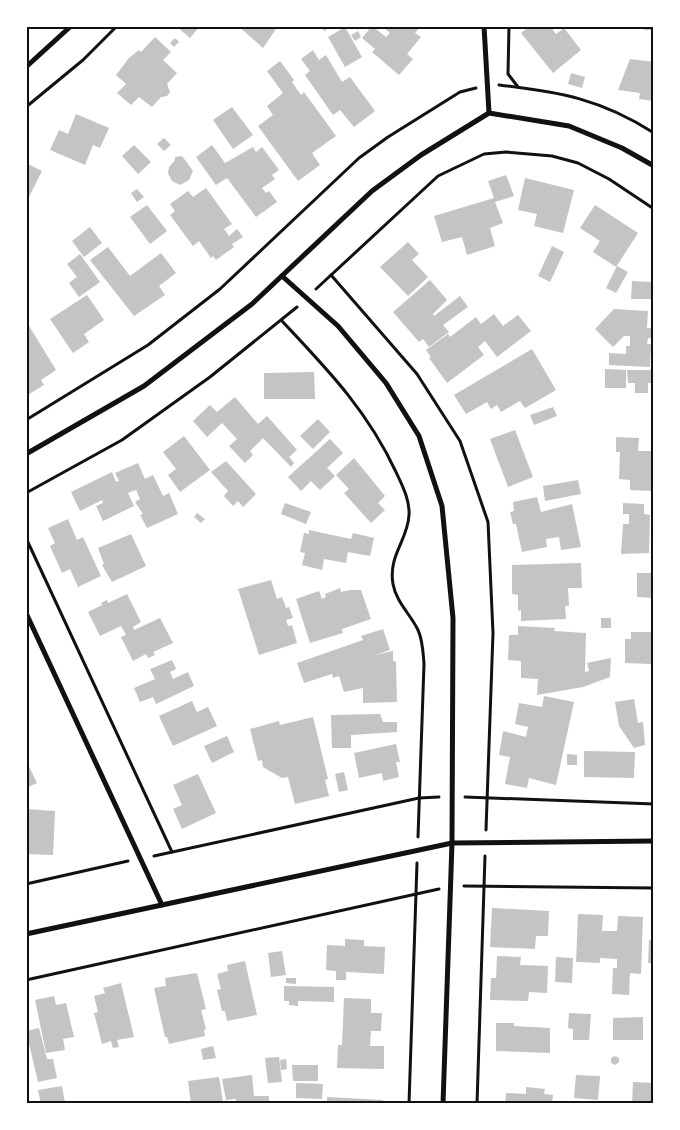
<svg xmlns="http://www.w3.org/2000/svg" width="680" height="1130" viewBox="0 0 680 1130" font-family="'Varela Round',sans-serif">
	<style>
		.building { fill: #c4c4c4 }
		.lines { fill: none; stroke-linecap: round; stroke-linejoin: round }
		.path { stroke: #111; stroke-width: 3 }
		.minor { stroke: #111; stroke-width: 5 }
		.neatline { fill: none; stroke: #111; stroke-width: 2 }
	</style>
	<rect width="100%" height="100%" fill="#fff"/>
	<!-- building -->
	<g class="building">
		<polygon points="176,26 200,26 190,38"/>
		<polygon points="238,26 272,26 276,29 263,48"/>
		<polygon points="321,26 332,26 324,31"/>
		<polygon points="372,26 386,37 390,33 382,26 421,26 415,33 421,37 407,54 413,59 399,75 372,52 375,49 362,38"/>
		<polygon points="530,26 550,26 556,34 564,28 581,50 553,73 521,33"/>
		<rect x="644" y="26" width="10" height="4"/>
		<polygon points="345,27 362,57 345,67 328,37"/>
		<polygon points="358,31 361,37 355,41 351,35"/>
		<polygon points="155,37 171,52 163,60 177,73 167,84 170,92 167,96 161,97 152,107 139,97 131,105 117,93 126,84 116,75 129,58 139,50 141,52"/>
		<polygon points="175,38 179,42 174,47 170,43"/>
		<polygon points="313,50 319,60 326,55 342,82 350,77 375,111 354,127 340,110 333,115 305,75 310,71 301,59"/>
		<polygon points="630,59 654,62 654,101 639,99 640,93 618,90"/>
		<polygon points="280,61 294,80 292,82 301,95 304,92 336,136 312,153 320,165 298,181 258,126 273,115 267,106 283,93 267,71"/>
		<polygon points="571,73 585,77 582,88 568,84"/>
		<polygon points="232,107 253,135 233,149 213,120"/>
		<polygon points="76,114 109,128 100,148 93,145 85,165 50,150 59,130 68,134"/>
		<polygon points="164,138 171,145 164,151 157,144"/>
		<polygon points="134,145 151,162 138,174 122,156"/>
		<polygon points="212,145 225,163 253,147 256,152 262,147 279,170 272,175 275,179 262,188 266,193 269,191 277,202 256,217 227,178 216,185 196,157"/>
		<polygon points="182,156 193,171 189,180 180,185 172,181 168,173 169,167 175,160 175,157"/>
		<polygon points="26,163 42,171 26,203"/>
		<polygon points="506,175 514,196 495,202 503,223 490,228 495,246 467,255 462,237 442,242 434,216 494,198 488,181"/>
		<polygon points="525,178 574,190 563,233 534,226 537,214 518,210"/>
		<polygon points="206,188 232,224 224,229 229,236 237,229 243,237 232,244 234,247 216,260 213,256 211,258 199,241 193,246 170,215 175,211 170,204 188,191 193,197"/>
		<polygon points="137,189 144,197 137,202 131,193"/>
		<polygon points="147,205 167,231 150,244 130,217"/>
		<polygon points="595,205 638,233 616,267 593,252 600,241 580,228"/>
		<polygon points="90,227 102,243 84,257 72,241"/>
		<polygon points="408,242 419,254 412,260 428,277 408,296 380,267"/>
		<polygon points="552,246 564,252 550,282 538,276"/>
		<polygon points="108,247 130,276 161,253 176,273 159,286 165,295 134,316 90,260"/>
		<polygon points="80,254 100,282 79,297 69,283 77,277 67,264"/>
		<polygon points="617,266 628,272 616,293 606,288"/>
		<polygon points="430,280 447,300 433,314 434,316 460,296 468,307 443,325 449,332 429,347 423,339 419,342 393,312"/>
		<polygon points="632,281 654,282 654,299 631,299"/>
		<polygon points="87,295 104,320 84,334 89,342 73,353 50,319"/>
		<polygon points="614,309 648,311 647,328 652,328 651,338 648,338 647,344 651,344 650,367 609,365 609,353 626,354 626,346 630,346 630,336 624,336 613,347 595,329"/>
		<polygon points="494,314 503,326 518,315 531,331 497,357 485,341 478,347 484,355 447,383 429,358 431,357 426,350 448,334 450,337 476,317 481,324"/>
		<polygon points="26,321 56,370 41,380 44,385 26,396"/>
		<polygon points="532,349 556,390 525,408 520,401 501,412 497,405 491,409 487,402 466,414 454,395"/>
		<polygon points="605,369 626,370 626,388 605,388"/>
		<polygon points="627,370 654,370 654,383 648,383 648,393 635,393 635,383 628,383"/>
		<polygon points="314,372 315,399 264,399 264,373"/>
		<polygon points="235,397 258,424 267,416 297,450 289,457 294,463 291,467 263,438 250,451 253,455 245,463 229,446 237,439 222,423 207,437 193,421 210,405 217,412"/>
		<polygon points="553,407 557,416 534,425 530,415"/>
		<polygon points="318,419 330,432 313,449 300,436"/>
		<polygon points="515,430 533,477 508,487 490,439"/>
		<polygon points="184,436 210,470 180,492 168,475 176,469 163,452"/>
		<polygon points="616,437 639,438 638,451 654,451 654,491 630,490 630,480 619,479 620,452 616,452"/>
		<polygon points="330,439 343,453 327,468 335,476 320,490 311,481 301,491 288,477"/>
		<polygon points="354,458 385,496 378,503 385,510 371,523 344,493 349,489 336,475"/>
		<polygon points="226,461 256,494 243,507 238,501 233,506 224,496 228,491 211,472"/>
		<polygon points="138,463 145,479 153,475 163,496 169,493 178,514 147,528 140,515 143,514 135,502 140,499 136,490 128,493 134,506 103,521 96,506 103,503 102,500 80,511 71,492 112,472 116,482 119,481 115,473"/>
		<polygon points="578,480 581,494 545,501 543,486"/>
		<polygon points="537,497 541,512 572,504 581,547 561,550 559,537 546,539 547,547 522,552 516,524 513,524 510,512 514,511 513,502"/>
		<polygon points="285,503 311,512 306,524 281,514"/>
		<polygon points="623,503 644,504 644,514 650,515 649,553 621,554 623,524 629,524 629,514 623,514"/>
		<polygon points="197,513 205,519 201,523 194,517"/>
		<polygon points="68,519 77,540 83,537 101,576 78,587 70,569 62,573 50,546 55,543 48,528"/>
		<polygon points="309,530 351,539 353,533 374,538 370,556 348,552 346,563 324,559 322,570 302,565 305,553 300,552 304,533 309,534"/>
		<polygon points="131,534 146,566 112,582 102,565 104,564 98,548"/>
		<polygon points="581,563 582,588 568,588 569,606 550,606 565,606 566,619 521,621 521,610 518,611 518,595 512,594 512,565"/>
		<polygon points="637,573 654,573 654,598 637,597"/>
		<polygon points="271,580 277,599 282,597 286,608 289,607 293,618 286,620 288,626 292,625 297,643 259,655 238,589"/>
		<polygon points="340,588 341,592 350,590 361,590 371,619 342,629 343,633 310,643 296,599 319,591 322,599 326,597 325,594"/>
		<polygon points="127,594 141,622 133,627 134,630 160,618 173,643 153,652 155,655 148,658 146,654 133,661 121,637 126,635 121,626 100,636 88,612 102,605 101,603 107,600 108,603"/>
		<rect x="601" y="618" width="10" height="10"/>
		<polygon points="518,626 555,628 554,631 586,633 585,672 589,671 587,663 611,658 610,677 583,687 537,695 538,679 521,678 521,661 508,660 509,635 518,635"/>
		<polygon points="383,629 390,650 375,655 393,651 393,661 396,662 397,702 363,703 363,688 344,692 339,676 333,678 332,674 304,683 297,663 363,640 361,636"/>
		<polygon points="631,632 651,632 651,664 625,663 625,639 631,639"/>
		<polygon points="172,660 176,669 170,672 173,679 188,672 194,686 156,704 153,697 140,702 134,688 155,679 150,669"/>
		<polygon points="544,696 574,702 556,785 529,778 527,788 505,784 510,757 499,755 503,731 526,737 528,727 515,724 519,703 542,707"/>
		<polygon points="634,699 638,723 643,722 645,745 634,748 619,726 615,702"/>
		<polygon points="192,701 197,712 208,707 217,726 173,746 159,716"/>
		<polygon points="380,714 383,722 397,722 397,732 351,735 351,748 332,748 331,715"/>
		<polygon points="313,717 328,779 325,780 329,796 295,804 288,777 282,778 263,767 262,760 258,761 250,729 279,721 280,725"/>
		<polygon points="227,736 234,752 212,763 204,746"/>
		<polygon points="396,744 400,762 396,762 399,777 383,781 382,773 359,778 354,753"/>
		<polygon points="584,751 635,752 634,778 584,777"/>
		<polygon points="567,754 577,755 577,765 567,765"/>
		<polygon points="26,760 37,783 26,788"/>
		<polygon points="344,772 348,790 339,792 335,774"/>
		<polygon points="198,774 216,813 182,829 173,809 182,805 173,785"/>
		<polygon points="26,809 55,811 53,855 26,854"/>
		<polygon points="492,908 549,911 548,936 536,936 535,949 490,947"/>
		<polygon points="578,914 603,915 602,931 617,931 618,916 643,917 641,974 630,973 629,995 612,994 613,968 617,968 617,959 600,958 600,963 576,962"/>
		<polygon points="345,939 364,940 364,946 385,947 384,974 346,972 346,980 336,980 336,971 326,970 327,945 345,946"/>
		<polygon points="649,940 654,940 654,963 648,963"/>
		<polygon points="282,951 286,975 271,977 268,953"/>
		<polygon points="497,956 521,957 520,965 548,966 547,993 529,992 528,1001 490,1000 491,978 496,978"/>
		<polygon points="556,957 573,958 572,983 555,982"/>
		<polygon points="245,961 257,1015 227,1021 225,1011 222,1011 217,990 221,989 217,974 228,971 227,965"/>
		<polygon points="197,973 206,1009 201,1010 206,1029 204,1030 205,1036 169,1044 167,1037 165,1037 154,988 166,986 165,978"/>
		<polygon points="286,978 296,978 296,984 286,983"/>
		<polygon points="121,983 134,1037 117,1040 119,1047 113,1048 111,1041 102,1044 94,1013 98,1012 94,996 105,993 103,988"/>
		<polygon points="284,986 334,987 334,1002 298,1001 298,1006 289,1005 289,1001 284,1001"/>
		<polygon points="54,996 56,1005 66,1003 74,1037 63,1039 65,1050 46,1053 35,1000"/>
		<polygon points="344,998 371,999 371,1013 382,1013 381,1031 371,1031 370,1046 384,1046 384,1069 337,1068 338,1045 342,1045"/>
		<polygon points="569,1013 591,1014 589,1040 573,1040 573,1029 568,1028"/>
		<polygon points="643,1017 643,1040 613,1040 613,1018"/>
		<polygon points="496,1023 514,1023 514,1026 550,1028 550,1053 496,1051"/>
		<polygon points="39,1028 47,1059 53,1059 57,1078 38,1082 26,1031"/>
		<polygon points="213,1046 216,1058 203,1060 201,1049"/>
		<polygon points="615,1056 619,1058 619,1062 615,1065 611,1063 611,1058"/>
		<polygon points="279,1057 282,1082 268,1083 265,1058"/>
		<polygon points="286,1059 287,1069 281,1070 280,1060"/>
		<polygon points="292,1065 318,1065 318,1081 293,1081"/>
		<polygon points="252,1075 254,1096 269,1096 269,1104 237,1104 236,1099 226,1100 222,1079"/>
		<polygon points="576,1075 600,1076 598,1100 574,1098"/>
		<polygon points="219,1077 223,1102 191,1104 188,1081"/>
		<polygon points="633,1082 654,1083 654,1104 632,1104"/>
		<polygon points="296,1083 323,1084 322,1099 296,1098"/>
		<polygon points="62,1086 65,1103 41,1104 38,1090"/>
		<polygon points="526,1087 545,1089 544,1094 553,1095 552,1104 505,1104 506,1093 526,1094"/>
		<polygon points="327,1097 383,1100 383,1104 327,1104"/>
	</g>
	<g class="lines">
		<!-- path -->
		<g class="path">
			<polyline points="509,26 508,74 518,87"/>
			<path d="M499,85C560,92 601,99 654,133"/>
			<polyline points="26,107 83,60 117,26"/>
			<polyline points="331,275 417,374 460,441 488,522 493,633 486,830"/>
			<polyline points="316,289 438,176 484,154 506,152 552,156 578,163 609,179 654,209"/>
			<path d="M282,321C328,370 367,410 396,472C402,485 410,500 409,515C408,540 388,555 393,584C396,602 411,615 418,630C423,641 423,652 424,664L418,837"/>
			<polyline points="26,420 148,345 220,289 359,158 388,137 460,92 476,88"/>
			<polyline points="26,493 122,440 210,377 297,307"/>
			<polyline points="26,538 172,852"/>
			<polyline points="465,797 654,804"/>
			<polyline points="154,856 419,798 439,797"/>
			<polyline points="26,884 128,861"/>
			<polyline points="464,886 654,888"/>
			<polyline points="26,980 439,889"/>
			<polyline points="409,1104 417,863"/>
			<polyline points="477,1104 485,856"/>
		</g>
		<!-- minor -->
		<g class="minor">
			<polyline points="484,26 489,113"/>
			<polyline points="26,67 71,26"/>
			<polyline points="282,276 338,326 386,383 419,436 442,506 453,618 452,843 443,1104"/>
			<polyline points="26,454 144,386 252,304 372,191 421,155 489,113 569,126 622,148 654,166"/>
			<polyline points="26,613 162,905"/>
			<polyline points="26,934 452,843 654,841"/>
		</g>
	</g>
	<!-- border -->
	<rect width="680" height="1130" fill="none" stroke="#ffffff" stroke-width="55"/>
	<rect x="28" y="28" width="624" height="1074" class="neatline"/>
</svg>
